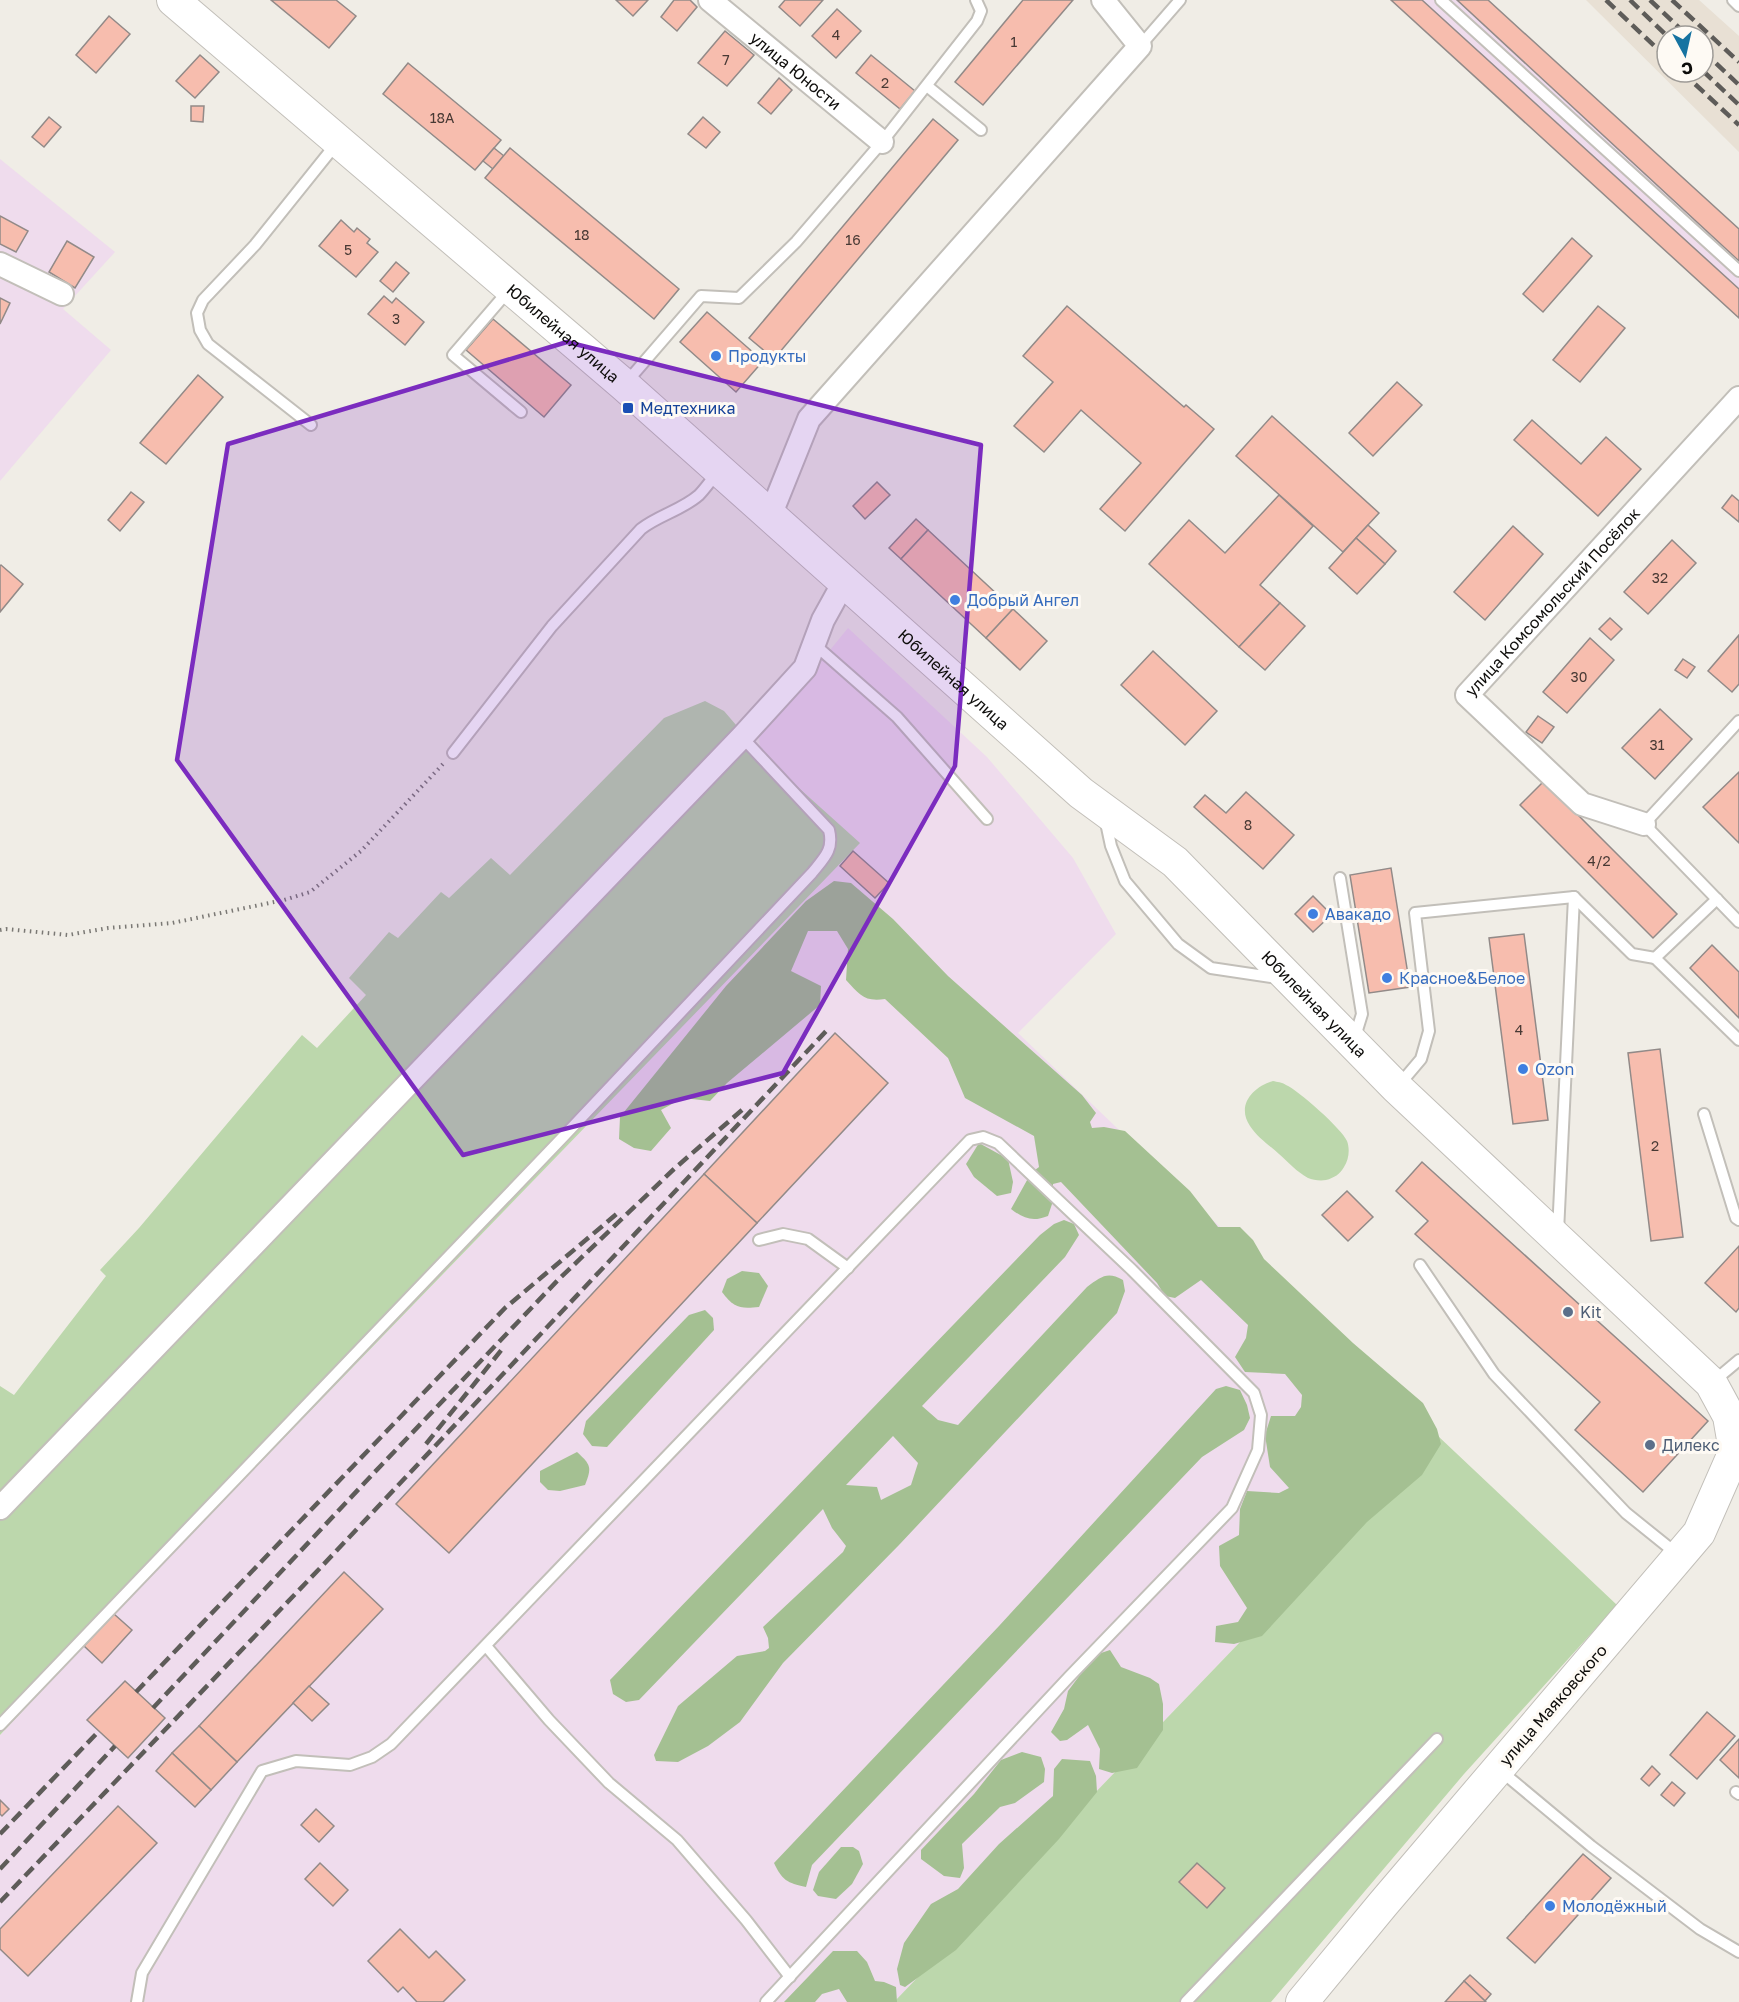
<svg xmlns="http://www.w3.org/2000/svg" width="1739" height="2002" viewBox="0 0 1739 2002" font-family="'Golos Text',sans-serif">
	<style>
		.industrial { fill: #efdced }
		.built { fill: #e8e0d4; fill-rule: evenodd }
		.green { fill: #bcd7ac }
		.forest { fill: #a4c092; fill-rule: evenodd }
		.building { fill: #f7bdae; stroke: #928a88; stroke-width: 1.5 }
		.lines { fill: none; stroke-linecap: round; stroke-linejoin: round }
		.lane-casing { stroke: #c2bfb9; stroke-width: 14 }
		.street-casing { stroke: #c2bfb9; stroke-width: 26 }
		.secondary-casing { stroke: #c2bfb9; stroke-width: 34 }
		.path { stroke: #7a7874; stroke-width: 4; stroke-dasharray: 1.5 4.5; stroke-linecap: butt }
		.lane { stroke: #fff; stroke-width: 10 }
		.street { stroke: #fff; stroke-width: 22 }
		.secondary { stroke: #fff; stroke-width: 32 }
		.rail { stroke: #5e5c59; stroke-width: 4.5; stroke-dasharray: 12 6; stroke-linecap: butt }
		.marked { fill: #7b2cbf; fill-opacity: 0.2; stroke: #7b2cbf; stroke-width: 4.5; stroke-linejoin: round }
		.shop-dot { fill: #3f7fe0; stroke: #fefaf4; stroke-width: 2 }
		.transit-dot { fill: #1a4fb4; stroke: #fefaf4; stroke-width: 2 }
		.service-dot { fill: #5c6f8a; stroke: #fefaf4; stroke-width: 2 }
		.labels { text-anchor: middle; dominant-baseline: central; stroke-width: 6; stroke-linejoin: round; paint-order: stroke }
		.number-label { font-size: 14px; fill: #483934 }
		.street-label { font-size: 16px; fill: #0e0d0b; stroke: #fefaf4 }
		.shop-label { font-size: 16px; fill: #366cbe; stroke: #fefaf4; text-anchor: start }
		.transit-label { font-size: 16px; fill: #164399; stroke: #fefaf4; text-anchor: start }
		.service-label { font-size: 16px; fill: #4e5e75; stroke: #fefaf4; text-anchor: start }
	</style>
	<rect width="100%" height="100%" fill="#f0ede6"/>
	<!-- industrial -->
	<g class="industrial">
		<polygon points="1391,0 1488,0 1739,229 1739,318"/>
		<polygon points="0,159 115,252 63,309 111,350 0,481"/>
		<polygon points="848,628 987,757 1073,858 1116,934 1018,1033 1438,1436 894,2002 0,2002 0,1735 114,1614 859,843 761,754 759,737"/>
	</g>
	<!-- built -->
	<path class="built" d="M1586,0H1699L1739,36V152ZM1667,36H1703V72H1667Z"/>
	<!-- green -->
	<g class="green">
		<polygon points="705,701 724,711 761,754 860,843 114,1614 0,1735 0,1386 14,1395 106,1276 100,1270 139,1228 302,1035 317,1048 366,995 349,978 389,932 398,938 441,892 449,898 491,858 510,875 664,718"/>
		<path d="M1273,1081C1277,1082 1282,1082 1286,1085C1298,1090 1342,1129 1347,1141C1350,1149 1349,1159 1344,1167C1340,1174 1334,1178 1326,1180C1320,1181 1313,1180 1308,1178C1297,1172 1288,1162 1279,1154C1269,1145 1257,1137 1250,1126C1236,1105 1253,1087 1273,1081Z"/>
		<polygon points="1438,1436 1617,1605 1464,1774 1271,2002 894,2002"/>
	</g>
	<!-- forest -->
	<g class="forest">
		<path d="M834,881L851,883L893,919L948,976L1082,1095L1096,1113L1090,1122L1092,1128L1104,1127L1125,1131L1190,1191L1218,1227H1240L1253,1240L1264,1259L1353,1343L1423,1403L1437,1429L1441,1444L1422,1475L1367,1522L1262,1636L1234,1644L1215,1642L1216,1626L1238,1622L1247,1608L1220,1566L1219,1546L1239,1535L1240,1509L1247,1491L1279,1493L1289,1488L1270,1467L1265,1435L1271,1416H1295L1301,1407L1302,1395L1285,1374L1245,1372L1235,1357L1246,1338L1248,1325L1201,1280L1175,1298L1165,1296L1157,1283L1061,1182L1053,1184V1201L1048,1216C1033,1222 1024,1219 1011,1209L1031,1173L1039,1167L1034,1136L965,1098L948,1058L885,999C864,1002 860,995 846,980L848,949L837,931H808L791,971L821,986L820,1005L727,1083L710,1101L683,1098L661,1110L671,1128L651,1151L634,1148L619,1139L620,1117L726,986L806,901Z"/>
		<polygon points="979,1143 1008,1159 1013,1182 1011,1193 997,1196 974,1177 966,1164"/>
		<path d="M1064,1220L1074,1224L1079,1235L1065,1257L922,1406L938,1420L958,1425L1087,1287C1101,1277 1107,1271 1123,1280L1125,1291L1117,1313L899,1545L783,1663L740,1722L708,1746L678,1762L656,1761L654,1755L678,1706L737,1656L765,1651L769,1648L768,1638L763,1627L843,1552L846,1546L832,1528L823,1509L639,1700L626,1702L613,1694L610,1680L1040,1235L1054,1224ZM893,1436L918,1463L911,1485L881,1500L877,1487L846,1485Z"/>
		<path d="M742,1271L759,1273L768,1286L759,1307C740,1309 734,1308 722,1292L727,1279Z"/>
		<polygon points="705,1310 713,1318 714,1330 607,1447 592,1446 583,1434 586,1421 689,1315"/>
		<path d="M1226,1386L1240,1390L1247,1405L1250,1418L1244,1430L1202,1457L812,1865L806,1887C787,1883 782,1880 774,1863L999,1626L1216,1389Z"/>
		<path d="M577,1452C591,1465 592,1467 585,1485L560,1491L548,1490L540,1482V1471Z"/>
		<polygon points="1110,1650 1121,1667 1150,1678 1159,1684 1163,1704 1163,1730 1137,1768 1112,1773 1099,1769 1100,1749 1088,1725 1067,1740 1060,1741 1051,1732 1064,1709 1068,1691 1095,1655"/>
		<polygon points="1022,1752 1041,1757 1045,1769 1044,1782 1015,1803 1000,1807 962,1844 964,1868 960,1878 944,1876 921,1859 921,1850 974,1794 1001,1760"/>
		<polygon points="1062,1759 1090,1761 1096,1776 1097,1792 1059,1839 956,1950 905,1987 900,1985 897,1969 904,1943 931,1904 958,1889 999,1844 1053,1796 1054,1769"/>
		<polygon points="841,1847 853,1847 859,1851 863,1864 852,1884 836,1899 818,1896 813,1890 819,1872"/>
		<polygon points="833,1951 857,1951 867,1962 875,1981 884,1982 896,1987 897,2002 847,2002 839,1989 822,1994 815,2002 784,2002"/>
	</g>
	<!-- building -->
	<g class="building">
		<polygon points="271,0 336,0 356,16 329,48"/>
		<polygon points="616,0 648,0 633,16"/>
		<polygon points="674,0 690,0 697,7 677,31 661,17"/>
		<polygon points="785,0 823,0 800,26 779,7"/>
		<polygon points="1023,0 1073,0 983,105 955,82"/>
		<polygon points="1391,0 1422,0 1739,289 1739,318"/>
		<polygon points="1457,0 1488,0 1739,229 1739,261"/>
		<polygon points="837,9 861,31 836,58 812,36"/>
		<polygon points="109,16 130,34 96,73 76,55"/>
		<polygon points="725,31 754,55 727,86 698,63"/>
		<polygon points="200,55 219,72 195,98 176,81"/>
		<polygon points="871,55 915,91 900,109 856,73"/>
		<polygon points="408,63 501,140 475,170 383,94"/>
		<polygon points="779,78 792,90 771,114 758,103"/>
		<polygon points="191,106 204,106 203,122 191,121"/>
		<polygon points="49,117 61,127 44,147 32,137"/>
		<polygon points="703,117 720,132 706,148 688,134"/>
		<polygon points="933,119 958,140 774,359 749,338"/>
		<polygon points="494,148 504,156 493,169 483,161"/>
		<polygon points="510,148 679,289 654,319 485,178"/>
		<polygon points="0,216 28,231 16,252 0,244"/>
		<polygon points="341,220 354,232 357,228 370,239 367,243 378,252 356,277 319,246"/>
		<polygon points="1572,238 1592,256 1543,312 1523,294"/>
		<polygon points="67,241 94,257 75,288 49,272"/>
		<polygon points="396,262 409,273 393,292 380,281"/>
		<polygon points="384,296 392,303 396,298 424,322 405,345 368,314"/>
		<polygon points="0,298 10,303 0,324"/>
		<polygon points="1067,306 1184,407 1186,405 1214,429 1125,531 1100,509 1141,463 1081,410 1044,452 1014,426 1053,382 1023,356"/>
		<polygon points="1598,306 1625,328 1580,382 1553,360"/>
		<polygon points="707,312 763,361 736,392 680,342"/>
		<polygon points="493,319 571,385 544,417 466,350"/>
		<polygon points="198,375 223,397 166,464 140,443"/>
		<polygon points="1397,382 1422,405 1373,456 1349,433"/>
		<polygon points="1272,416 1379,513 1343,552 1236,456"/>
		<polygon points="1532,420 1581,464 1606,437 1641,469 1598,516 1514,440"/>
		<polygon points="877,482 890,495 865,519 853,506"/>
		<polygon points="131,492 144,502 120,531 108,520"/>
		<polygon points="1279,495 1313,526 1260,585 1280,603 1239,647 1149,564 1189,520 1225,553"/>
		<polygon points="1732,495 1739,501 1739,522 1722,508"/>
		<polygon points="916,519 928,530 901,559 889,548"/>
		<polygon points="1368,525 1396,551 1385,564 1356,538"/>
		<polygon points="1513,526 1543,554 1485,620 1454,592"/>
		<polygon points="928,530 1013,609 986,638 901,559"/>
		<polygon points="1356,538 1385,564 1357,594 1329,568"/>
		<polygon points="1672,540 1696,563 1648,614 1624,592"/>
		<polygon points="1,565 23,584 0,612 0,566"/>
		<polygon points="1280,603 1305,626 1265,670 1239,647"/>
		<polygon points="1013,609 1047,641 1020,670 986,638"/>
		<polygon points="1610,618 1622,629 1611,640 1599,629"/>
		<polygon points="1739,635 1739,684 1732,692 1708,671"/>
		<polygon points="1590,638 1614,660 1567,713 1543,692"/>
		<polygon points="1153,651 1217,711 1185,745 1121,685"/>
		<polygon points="1683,659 1695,667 1687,678 1675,670"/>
		<polygon points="1660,709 1692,739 1655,779 1622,748"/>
		<polygon points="1538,716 1554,727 1542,743 1526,732"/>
		<polygon points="1739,772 1739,843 1703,807"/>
		<polygon points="1544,781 1677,914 1653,938 1520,805"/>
		<polygon points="1246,792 1294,835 1263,869 1194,807 1205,795 1226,813"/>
		<polygon points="853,851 889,883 875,898 840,866"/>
		<polygon points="1391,868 1410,987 1369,993 1350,875"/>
		<polygon points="1313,896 1327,910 1328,918 1313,932 1295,914"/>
		<polygon points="1524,934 1548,1120 1513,1124 1489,938"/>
		<polygon points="1712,945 1739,972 1739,1018 1690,968"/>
		<polygon points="835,1033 888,1083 757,1223 704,1174"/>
		<polygon points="1660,1049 1683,1237 1651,1241 1628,1053"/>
		<polygon points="1422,1162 1708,1421 1643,1492 1575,1430 1600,1402 1415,1234 1428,1221 1396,1191"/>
		<polygon points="704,1174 757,1223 449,1553 396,1504"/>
		<polygon points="1347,1191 1373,1217 1348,1241 1322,1215"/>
		<polygon points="1739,1246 1739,1308 1736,1312 1705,1283"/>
		<polygon points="344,1572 383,1609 237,1762 199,1726"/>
		<polygon points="114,1614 132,1630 102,1663 84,1646"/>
		<polygon points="125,1681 165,1718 128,1758 87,1720"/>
		<polygon points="309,1686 329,1704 312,1721 293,1703"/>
		<polygon points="1707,1712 1735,1736 1697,1779 1670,1755"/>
		<polygon points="199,1726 237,1762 211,1790 172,1753"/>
		<polygon points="1739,1739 1739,1778 1720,1760"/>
		<polygon points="172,1753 211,1790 195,1807 156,1771"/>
		<polygon points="1652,1766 1660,1774 1649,1786 1641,1779"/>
		<polygon points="1672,1782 1685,1793 1674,1806 1661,1795"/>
		<polygon points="0,1800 9,1809 2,1816 0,1814"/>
		<polygon points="118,1806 157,1843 28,1976 0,1949 0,1929"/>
		<polygon points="316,1809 334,1826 319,1842 301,1825"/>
		<polygon points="1583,1854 1611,1878 1535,1963 1507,1938"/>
		<polygon points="320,1863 348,1890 333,1906 305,1879"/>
		<polygon points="1197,1863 1225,1888 1207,1908 1179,1882"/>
		<polygon points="400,1929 429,1958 436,1951 465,1980 443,2002 417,2002 403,1987 398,1992 368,1961"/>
		<polygon points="1470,1975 1491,1994 1485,2001 1464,1981"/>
		<polygon points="1464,1981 1485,2001 1486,2002 1445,2002"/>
	</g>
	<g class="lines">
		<!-- lane casing -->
		<g class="lane-casing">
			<g id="lane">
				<polyline points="1441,0 1739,271"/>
				<polyline points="1733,0 1739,6"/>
				<polyline points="1140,46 1180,0"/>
				<polyline points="927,86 981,130"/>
				<polyline points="509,290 453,355 521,412"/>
				<polyline points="625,384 701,296 739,298 796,242 882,142 977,21 981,11 976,0"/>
				<polyline points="311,425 208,344 200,330 197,313 203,300 255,245 336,144"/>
				<polyline points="814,644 897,717 987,819"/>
				<polyline points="1739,721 1644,824 1739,922"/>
				<path d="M453,753L552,626L641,529C659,515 682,510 699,495C705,489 711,480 717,473"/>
				<polyline points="1105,818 1111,846 1125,881 1178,944 1211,968 1278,978"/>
				<polyline points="1340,878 1362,1014 1354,1040"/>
				<polyline points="1574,897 1632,954 1655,958 1717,899"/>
				<polyline points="1655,958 1739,1040"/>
				<polyline points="1399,1085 1421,1059 1429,1031 1415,913 1574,897"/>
				<polyline points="1704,1114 1736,1218 1739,1220"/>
				<polyline points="1558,1232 1574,897"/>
				<polyline points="759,1240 783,1234 808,1239 848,1268"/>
				<polyline points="1420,1265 1494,1374 1626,1513 1677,1554"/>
				<polyline points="1714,1381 1739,1360"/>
				<polyline points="486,1646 549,1720 609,1783 677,1840 746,1920 790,1977"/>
				<path d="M0,1725L564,1136L812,873C824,858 834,850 829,830L742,737"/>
				<polyline points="1501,1771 1591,1846 1700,1929 1739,1952"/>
				<polyline points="1736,1792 1739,1794"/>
				<polyline points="137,2002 142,1973 262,1771 296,1761 350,1765 372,1757 391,1744 970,1140 983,1137 998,1143 1132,1270 1254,1393 1261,1415 1258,1450 1232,1508 1069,1677 766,2002"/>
				<polyline points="1186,2002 1437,1739"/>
			</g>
		</g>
		<!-- street casing -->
		<g class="street-casing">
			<g id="street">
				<path id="s1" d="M710,0L882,142"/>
				<polyline points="0,264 62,294"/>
				<polyline points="770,516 809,419 1140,46 1103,0"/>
				<path id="s2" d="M1644,824L1582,804L1467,695L1739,398"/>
				<polyline points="0,1508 742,737 805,668 823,620 844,582"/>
			</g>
		</g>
		<!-- secondary casing -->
		<g class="secondary-casing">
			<g id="secondary">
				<path id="s3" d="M173,0L624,385L1081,793L1175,862L1396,1087L1711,1383L1729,1416L1735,1451L1699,1533L1383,1904L1302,2002"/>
			</g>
		</g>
		<!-- path -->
		<polyline class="path" points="0,930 6,929 68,935 108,928 172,923 284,900 310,892 361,851 443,764"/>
		<!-- lane -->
		<use href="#lane" class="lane"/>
		<!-- street -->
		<use href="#street" class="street"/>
		<!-- secondary -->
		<use href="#secondary" class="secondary"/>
		<!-- rail -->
		<g class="rail">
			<polyline points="1606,0 1667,58"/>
			<polyline points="1630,0 1667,36"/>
			<polyline points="1650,0 1688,36"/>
			<polyline points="1672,0 1739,62"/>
			<polyline points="1703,51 1739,85"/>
			<polyline points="1703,71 1739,105"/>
			<polyline points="1682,72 1739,125"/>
			<polyline points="426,1444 503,1348"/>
			<polyline points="136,1692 505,1308 619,1212"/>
			<polyline points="153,1708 371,1476 558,1280 674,1169 742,1110"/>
			<polyline points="0,1834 99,1731"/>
			<polyline points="0,1869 115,1746"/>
			<polyline points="0,1902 323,1565 829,1028"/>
		</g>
	</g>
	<!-- marked area -->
	<path class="marked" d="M567,342L981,445L955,766L783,1073L463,1155L177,760L228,444Z"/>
	<!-- markers -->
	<g class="shop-dot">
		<circle cx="716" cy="356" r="6"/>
		<circle cx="955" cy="600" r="6"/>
		<circle cx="1313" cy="914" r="6"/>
		<circle cx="1387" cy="978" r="6"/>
		<circle cx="1523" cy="1069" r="6"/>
		<circle cx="1550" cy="1906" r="6"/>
	</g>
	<rect class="transit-dot" x="622" y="402" width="12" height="12" rx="3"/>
	<g class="service-dot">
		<circle cx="1568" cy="1312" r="6"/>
		<circle cx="1650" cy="1445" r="6"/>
	</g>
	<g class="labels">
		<!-- number labels -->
		<g class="number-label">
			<text x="836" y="34">4</text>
			<text x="1014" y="41">1</text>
			<text x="726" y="59">7</text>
			<text x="885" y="82">2</text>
			<text x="442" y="117">18А</text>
			<text x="582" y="234">18</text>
			<text x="853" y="239">16</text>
			<text x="348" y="249">5</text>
			<text x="396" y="318">3</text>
			<text x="1660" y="577">32</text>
			<text x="1579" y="676">30</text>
			<text x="1657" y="744">31</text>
			<text x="1248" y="824">8</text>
			<text x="1599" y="860">4/2</text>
			<text x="1519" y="1029">4</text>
			<text x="1655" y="1145">2</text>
		</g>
		<!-- street labels -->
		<g class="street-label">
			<text stroke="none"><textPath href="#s1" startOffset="111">улица Юности</textPath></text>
			<text stroke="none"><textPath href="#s3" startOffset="513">Юбилейная улица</textPath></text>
			<text stroke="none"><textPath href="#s2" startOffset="350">улица Комсомольский Посёлок</textPath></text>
			<text stroke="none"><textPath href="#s3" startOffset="1035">Юбилейная улица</textPath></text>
			<text stroke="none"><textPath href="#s3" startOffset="1521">Юбилейная улица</textPath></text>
			<text transform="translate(1553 1705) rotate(-49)">улица Маяковского</text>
		</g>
		<!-- shop labels -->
		<g class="shop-label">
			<text x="728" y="356">Продукты</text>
			<text x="967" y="600">Добрый Ангел</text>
			<text x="1325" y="914">Авакадо</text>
			<text x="1399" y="978">Красное&amp;Белое</text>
			<text x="1535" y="1069">Ozon</text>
			<text x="1562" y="1906">Молодёжный</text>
		</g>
		<!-- transit labels -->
		<g class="transit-label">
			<text x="640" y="408">Медтехника</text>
		</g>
		<!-- service labels -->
		<g class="service-label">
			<text x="1580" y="1312">Kit</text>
			<text x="1662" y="1445">Дилекс</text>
		</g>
	</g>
	<!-- north arrow -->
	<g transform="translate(1685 54) rotate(172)"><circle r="28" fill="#fefaf4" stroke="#9e9b97" stroke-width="1.5"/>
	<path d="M0-4.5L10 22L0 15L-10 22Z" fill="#1673a1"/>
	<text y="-9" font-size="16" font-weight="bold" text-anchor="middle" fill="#0e0d0b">С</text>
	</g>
</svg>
